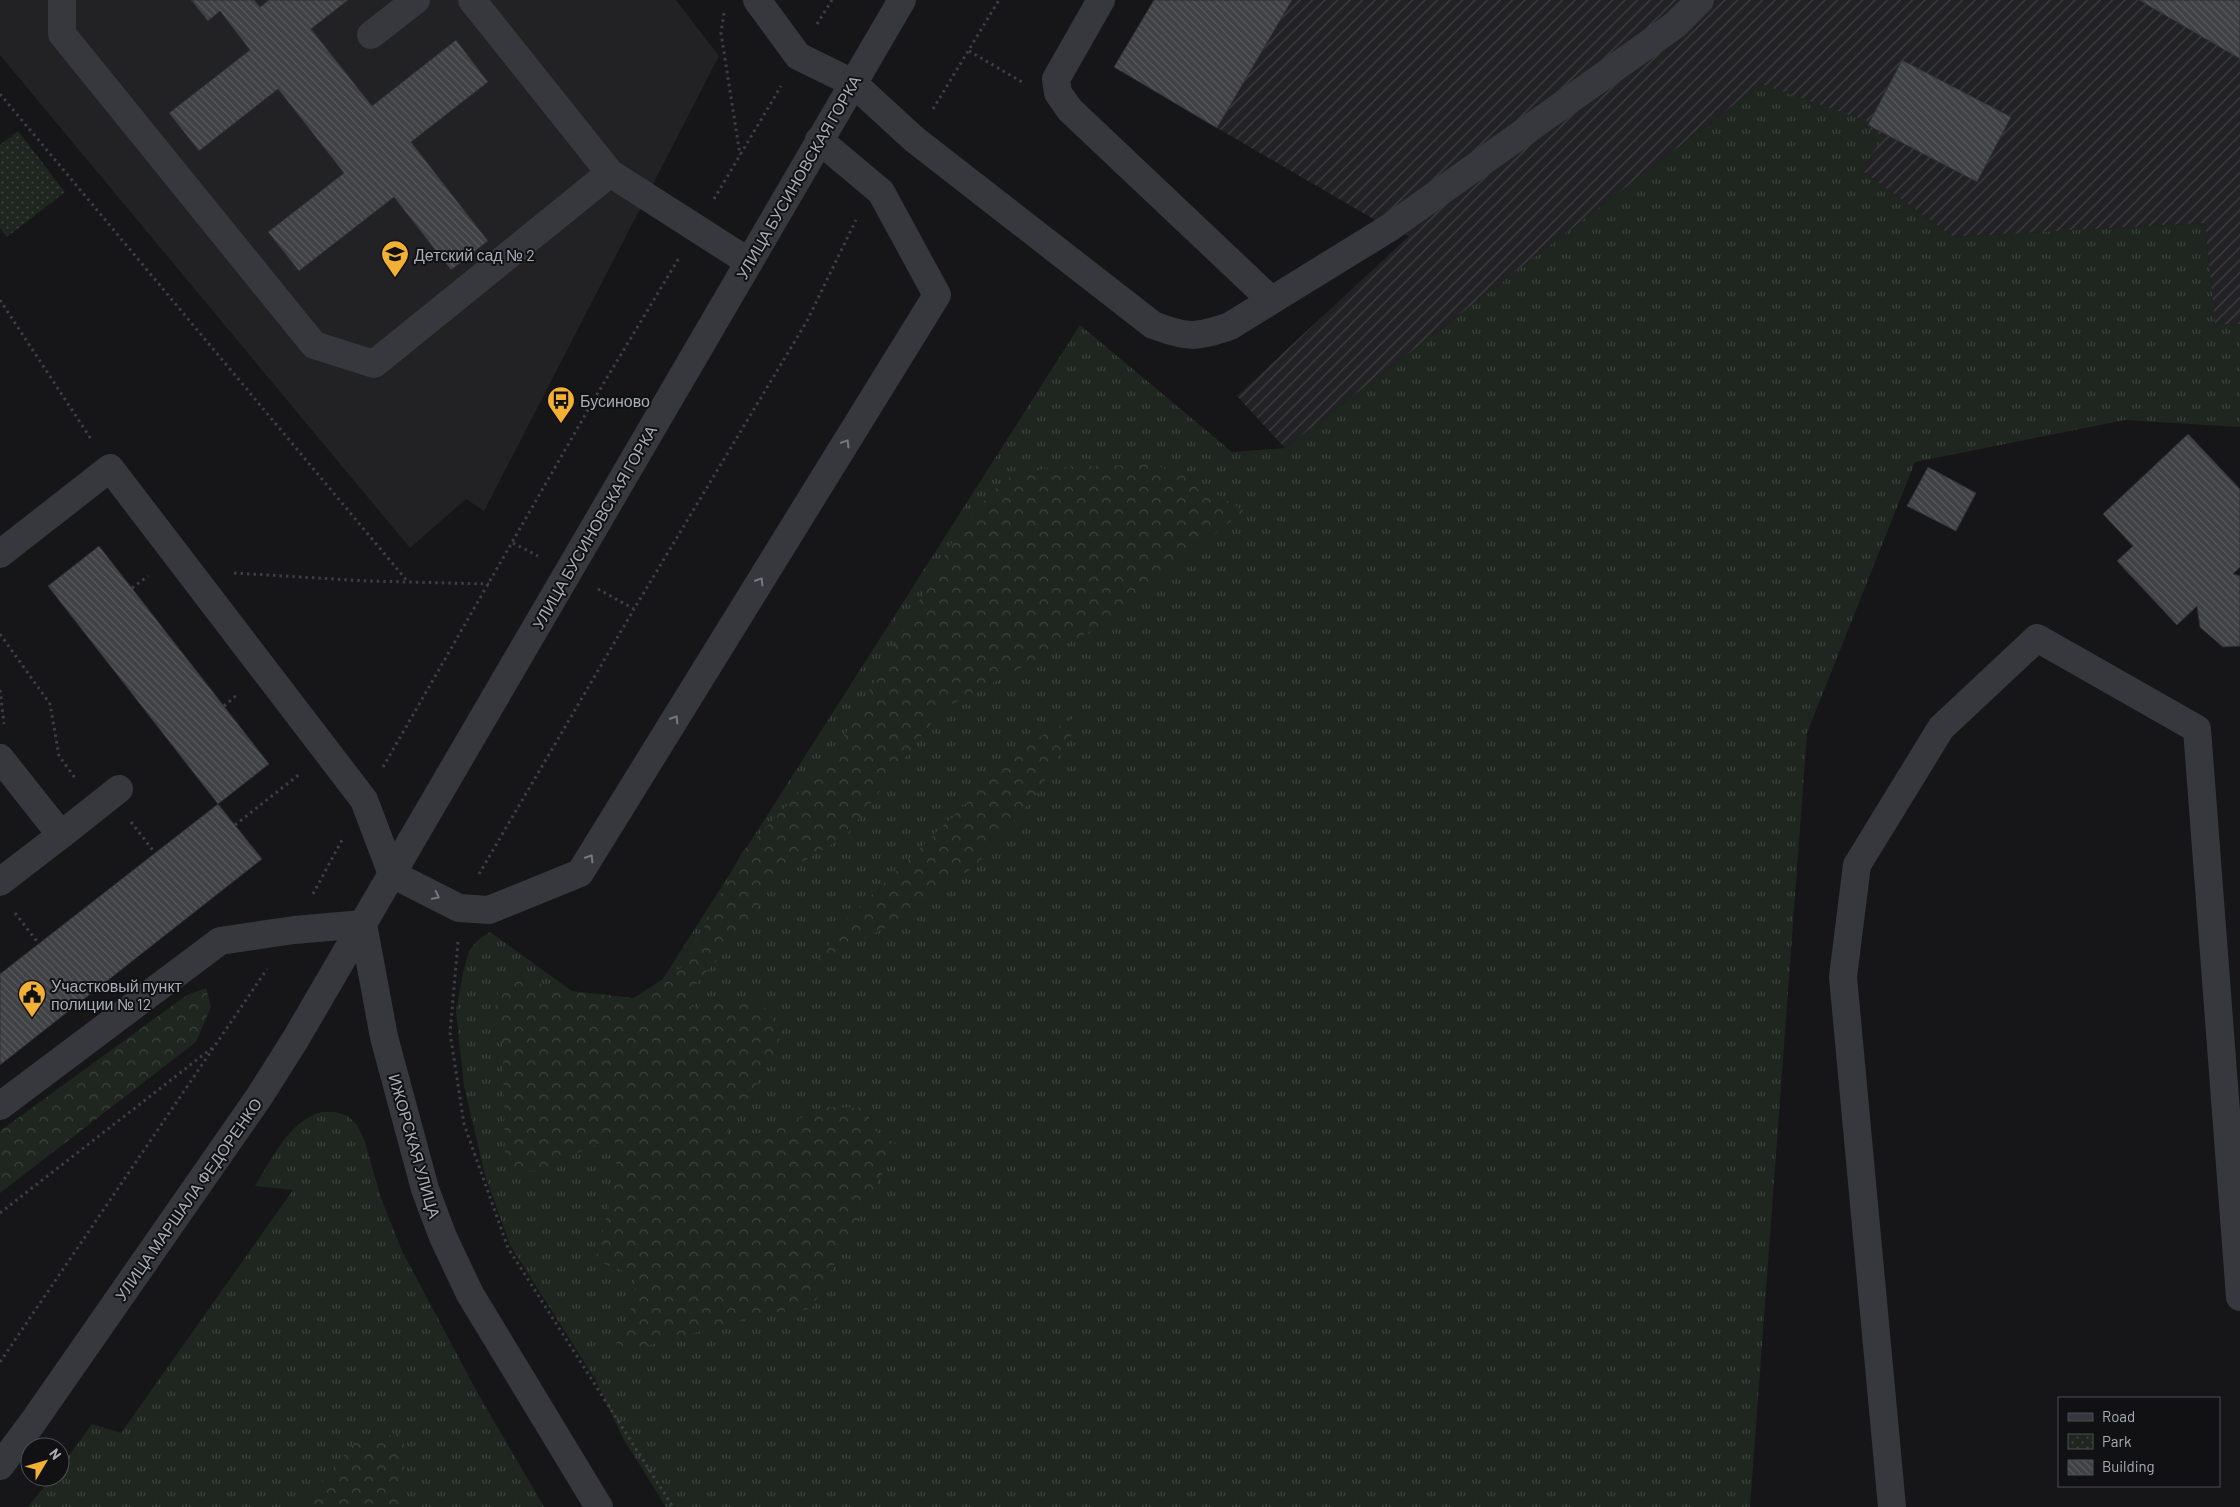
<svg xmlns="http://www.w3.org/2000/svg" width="2240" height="1507" viewBox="0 0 2240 1507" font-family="Barlow,sans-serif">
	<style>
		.built { fill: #222225 }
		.industrial { fill: url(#industrial-furrows) }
		.grass { fill: url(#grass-tufts) }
		.forest { fill: url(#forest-crowns) }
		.park { fill: url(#park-dots) }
		.building { fill: url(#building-back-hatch); stroke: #303034 }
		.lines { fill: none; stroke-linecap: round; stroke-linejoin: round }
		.path { stroke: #3d3f44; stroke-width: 3; stroke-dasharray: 2.5 4; stroke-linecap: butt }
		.minor { stroke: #37383d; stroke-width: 28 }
		.oneway { stroke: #757881 }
		.labels { text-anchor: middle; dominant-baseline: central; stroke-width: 4; stroke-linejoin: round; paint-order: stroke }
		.street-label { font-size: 16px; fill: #a8adb8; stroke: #111113 }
		.poi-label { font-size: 16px; fill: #a8adb8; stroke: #111113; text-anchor: start }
	</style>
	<defs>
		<pattern id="industrial-furrows" width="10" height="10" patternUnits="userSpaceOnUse" patternTransform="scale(1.25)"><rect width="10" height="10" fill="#222225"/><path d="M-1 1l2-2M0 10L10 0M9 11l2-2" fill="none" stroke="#3f3f43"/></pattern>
		<pattern id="grass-tufts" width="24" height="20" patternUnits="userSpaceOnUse" patternTransform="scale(1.25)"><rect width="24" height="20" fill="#1e261f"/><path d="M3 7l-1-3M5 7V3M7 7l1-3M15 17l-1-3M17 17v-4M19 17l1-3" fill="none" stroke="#3c433d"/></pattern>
		<pattern id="forest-crowns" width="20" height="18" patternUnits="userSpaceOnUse" patternTransform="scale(1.25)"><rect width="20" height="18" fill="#1e261f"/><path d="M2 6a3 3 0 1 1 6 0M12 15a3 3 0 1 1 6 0" fill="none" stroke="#3c433d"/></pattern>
		<pattern id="park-dots" width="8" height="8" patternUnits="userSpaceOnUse" patternTransform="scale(1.25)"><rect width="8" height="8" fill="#1e261f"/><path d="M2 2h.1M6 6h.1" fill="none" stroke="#3c433d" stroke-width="1.8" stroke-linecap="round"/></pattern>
		<pattern id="building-back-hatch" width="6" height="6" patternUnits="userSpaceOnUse" patternTransform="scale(1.25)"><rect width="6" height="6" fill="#404145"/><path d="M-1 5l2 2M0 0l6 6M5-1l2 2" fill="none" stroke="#595a5e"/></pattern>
	</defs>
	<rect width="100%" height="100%" fill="#161618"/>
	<!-- built -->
	<polygon class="built" points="0,0 676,0 719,56 484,511 466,499 410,548 0,55"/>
	<!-- industrial -->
	<polygon class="industrial" points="1292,0 2240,0 2240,324 2215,325 2205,223 1953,237 1861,170 1864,126 1866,122 1761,84 1285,448 1237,396 1409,236 1389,228 1217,128"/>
	<!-- grass -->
	<g class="grass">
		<polygon points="1761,84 1867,121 1864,126 1884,137 1861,170 1953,237 2205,223 2215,325 2240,324 2240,427 2125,420 1915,462 1807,733 1750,1507 666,1507 624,1440 595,1379 510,1245 485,1175 464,1086 456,1011 463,973 469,951 479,939 490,932 629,1032 1080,325 1232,452 1285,448"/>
		<path d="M322,1112H335L348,1116L357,1125L364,1139L381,1198L402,1251L476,1390L544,1507H28L52,1477H60V1468L92,1424L121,1433L293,1190L255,1186C272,1159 289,1120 322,1112Z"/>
	</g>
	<!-- forest -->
	<g class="forest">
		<polygon points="1153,464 1190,478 1244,511 1097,628 941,710 846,836 775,878 743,930 689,992 679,1008 759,999 781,1031 777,1051 726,1134 767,1133 827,1107 868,1108 870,1127 897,1145 811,1309 771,1313 612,1355 636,1296 633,1275 595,1260 617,1177 615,1136 540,1170 519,1172 505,1158 503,1050 495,1008 499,988 514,973 553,989 634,998 686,964 742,852 830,761 961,526 1005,479 1046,468"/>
		<polygon points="1086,711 1036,795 975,866 891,925 818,961 842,924 1026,745"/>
		<polygon points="206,988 211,1007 196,1042 0,1193 0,1131 187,995"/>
		<polygon points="399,1434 408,1452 398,1494 409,1507 300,1507 358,1439"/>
	</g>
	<!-- park -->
	<polygon class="park" points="18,131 65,192 7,237 0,228 0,145"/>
	<!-- building -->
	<g class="building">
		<polygon points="191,0 254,0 260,7 269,0 348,0 311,29 372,106 456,40 488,82 411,142 488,241 451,270 394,197 299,271 268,232 344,173 278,89 199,151 169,113 250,50 220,11 208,21"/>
		<polygon points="1154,0 1292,0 1217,128 1114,67"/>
		<polygon points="2139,0 2240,0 2240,59"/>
		<polygon points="1902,60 2011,117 1977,182 1868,125"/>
		<polygon points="2188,434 2240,489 2240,567 2233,574 2240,576 2240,646 2223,647 2200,627 2197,606 2177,625 2117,561 2133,546 2103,514"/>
		<polygon points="1928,467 1976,493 1956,531 1907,506"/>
		<polygon points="99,546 269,764 218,804 48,586"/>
		<polygon points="218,804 262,859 0,1065 0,974"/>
	</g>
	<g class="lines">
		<!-- path -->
		<g class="path">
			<polyline points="724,13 721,33 740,155"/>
			<polyline points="817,24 832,0"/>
			<polyline points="969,51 1022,82"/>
			<polyline points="0,94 408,582"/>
			<polyline points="933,109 999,0"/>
			<polyline points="714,199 781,86"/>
			<polyline points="0,300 91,439"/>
			<polyline points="513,543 538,556"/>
			<polyline points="234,573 367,581 489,584"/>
			<polyline points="132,588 148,576"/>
			<polyline points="598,589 634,609 807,321 856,220"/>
			<polyline points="0,634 50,704 59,756 75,778"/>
			<polyline points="0,690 4,724"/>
			<polyline points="224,706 238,694"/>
			<polyline points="383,767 596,396 679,258"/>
			<polyline points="131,822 155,853"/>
			<polyline points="235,825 301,773"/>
			<polyline points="479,874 634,609"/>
			<polyline points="313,894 342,840"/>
			<polyline points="15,913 39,944"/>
			<polyline points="458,942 450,1033 464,1124 508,1248 673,1507"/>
			<polyline points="0,1213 212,1048"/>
			<polyline points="0,1362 267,969"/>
		</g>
		<!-- minor -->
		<g class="minor">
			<polyline points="62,0 62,34 314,345 374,364 610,173"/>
			<polyline points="472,0 610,173 749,262"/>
			<path d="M757,0L798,56L853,83L914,139L1153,325C1188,338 1196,338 1230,326L1389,228L1675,25L1700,0"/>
			<polyline points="1101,0 1056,79 1058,93 1070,110 1271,300"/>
			<polyline points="371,35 416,0"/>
			<polyline points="0,554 110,468 364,800 392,874 459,908 489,910 580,873 937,295 881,192 819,140"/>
			<polyline points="0,758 61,835 0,882"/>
			<polyline points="61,835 119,789"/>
			<polyline points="363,924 384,1037 425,1189 443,1237 470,1294 599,1507"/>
			<polyline points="0,1106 220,941 294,930 363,924"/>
			<polyline points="0,1466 33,1422 259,1097 295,1040 902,0"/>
			<polyline points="1892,1507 1843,977 1857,865 1941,728 2037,638 2197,729 2240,1297"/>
		</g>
	</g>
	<!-- one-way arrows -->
	<defs><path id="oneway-chevron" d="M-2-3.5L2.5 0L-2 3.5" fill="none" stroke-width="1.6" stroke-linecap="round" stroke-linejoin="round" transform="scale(1.25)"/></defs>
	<g class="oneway">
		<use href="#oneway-chevron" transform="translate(846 443) rotate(-58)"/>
		<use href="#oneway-chevron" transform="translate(760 581) rotate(-58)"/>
		<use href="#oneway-chevron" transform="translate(675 719) rotate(-58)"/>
		<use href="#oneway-chevron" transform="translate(590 858) rotate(-58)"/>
		<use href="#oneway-chevron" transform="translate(436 896) rotate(27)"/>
	</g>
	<!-- icons -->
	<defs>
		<g id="school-pin" transform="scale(1.4375)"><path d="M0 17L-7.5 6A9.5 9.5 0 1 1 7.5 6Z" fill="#f2b134" stroke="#111113"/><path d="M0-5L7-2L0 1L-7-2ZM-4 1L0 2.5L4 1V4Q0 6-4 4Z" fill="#111"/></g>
		<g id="bus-pin" transform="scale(1.4375)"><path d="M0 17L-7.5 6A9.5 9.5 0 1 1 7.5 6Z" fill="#f2b134" stroke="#111113"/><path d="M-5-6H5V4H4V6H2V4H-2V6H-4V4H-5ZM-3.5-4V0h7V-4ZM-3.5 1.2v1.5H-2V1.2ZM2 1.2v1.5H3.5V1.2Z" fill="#111"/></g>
		<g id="civic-pin" transform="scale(1.4375)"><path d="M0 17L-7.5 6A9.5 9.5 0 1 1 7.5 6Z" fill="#f2b134" stroke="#111113"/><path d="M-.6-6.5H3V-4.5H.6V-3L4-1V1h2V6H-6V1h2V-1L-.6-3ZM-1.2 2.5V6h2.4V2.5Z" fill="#111"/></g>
	</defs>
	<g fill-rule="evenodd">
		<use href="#school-pin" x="395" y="254"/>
		<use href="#bus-pin" x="561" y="400"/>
		<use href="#civic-pin" x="32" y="994"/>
	</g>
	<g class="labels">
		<!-- street labels -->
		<g class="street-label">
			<text transform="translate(798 177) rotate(-60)">УЛИЦА БУСИНОВСКАЯ ГОРКА</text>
			<text transform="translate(594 527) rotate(-60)">УЛИЦА БУСИНОВСКАЯ ГОРКА</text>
			<text transform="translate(415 1146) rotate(74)">ИЖОРСКАЯ УЛИЦА</text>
			<text transform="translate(188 1199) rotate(-55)">УЛИЦА МАРШАЛА ФЕДОРЕНКО</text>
		</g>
		<!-- poi labels -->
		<g class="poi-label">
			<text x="414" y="254">Детский сад № 2</text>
			<text x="580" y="400">Бусиново</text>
			<text x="51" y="985">Участковый пункт<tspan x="51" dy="18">полиции № 12</tspan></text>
		</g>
	</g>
	<!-- legend -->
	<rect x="2058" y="1397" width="162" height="90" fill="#111113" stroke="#4d4f55"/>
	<rect x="2068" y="1413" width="25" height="8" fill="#37383d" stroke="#4d4f55"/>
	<text x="2102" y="1422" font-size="15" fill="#a8adb8">Road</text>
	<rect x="2068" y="1434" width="25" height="15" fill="url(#park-dots)" stroke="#4d4f55"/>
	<text x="2102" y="1447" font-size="15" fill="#a8adb8">Park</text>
	<rect x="2068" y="1460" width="25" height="15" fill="url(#building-back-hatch)" stroke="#4d4f55"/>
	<text x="2102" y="1472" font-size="15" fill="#a8adb8">Building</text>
	<!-- north arrow -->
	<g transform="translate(45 1462) rotate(52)"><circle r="24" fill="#111113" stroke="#4d4f55"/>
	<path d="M0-4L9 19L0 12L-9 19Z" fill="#f2b134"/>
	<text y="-8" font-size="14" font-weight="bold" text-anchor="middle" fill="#a8adb8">N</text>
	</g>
</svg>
